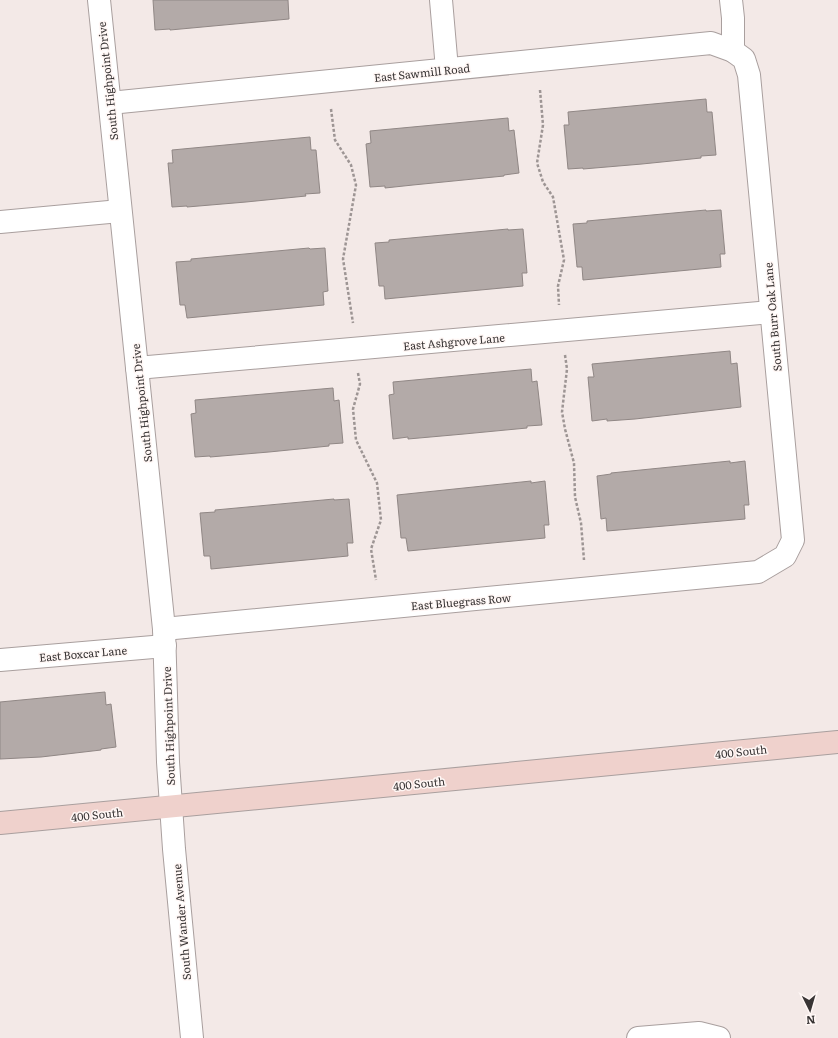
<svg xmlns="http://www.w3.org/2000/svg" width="838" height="1038" viewBox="0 0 838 1038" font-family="Literata,serif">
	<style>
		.building { fill: #b3aaa8; stroke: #908785 }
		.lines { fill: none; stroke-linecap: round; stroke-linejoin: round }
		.street-casing { stroke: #a99f9e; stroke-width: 24 }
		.secondary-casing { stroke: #a99f9e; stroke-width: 24 }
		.path { stroke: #9d9594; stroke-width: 2.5; stroke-dasharray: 3 2; stroke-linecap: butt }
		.street { stroke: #fff; stroke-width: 22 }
		.secondary { stroke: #efd1cc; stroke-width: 22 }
		.labels { text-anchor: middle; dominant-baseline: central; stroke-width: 3; stroke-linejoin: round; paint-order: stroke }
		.street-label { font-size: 11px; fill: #383434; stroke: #fff7f5 }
	</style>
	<rect width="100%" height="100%" fill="#f3e9e7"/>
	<!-- building -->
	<g class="building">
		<polygon points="153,0 288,0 289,19 170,30 170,29 155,30"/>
		<polygon points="706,99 707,112 712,112 716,155 701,156 701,158 642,164 583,169 583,168 568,169 564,125 569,125 568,112"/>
		<polygon points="508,118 509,131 514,130 519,173 504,175 504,176 413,185 385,188 385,186 370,187 366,144 371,143 370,131"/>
		<polygon points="310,137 311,150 316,150 320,193 305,194 306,196 246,202 187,207 187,206 172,207 168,163 173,163 172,150"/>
		<polygon points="706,210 706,211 721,210 725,254 720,254 721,267 583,280 582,267 577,267 573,224 587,223 587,221"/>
		<polygon points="508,229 508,230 523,229 527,273 522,273 523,286 385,299 384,286 379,286 375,243 389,242 389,240"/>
		<polygon points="309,248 310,249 325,248 328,291 323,292 324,305 187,318 185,305 180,305 176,262 191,261 191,259"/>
		<polygon points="730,351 731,364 737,363 741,407 635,419 607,421 607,419 592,421 588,377 594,377 592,364"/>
		<polygon points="531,369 532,382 537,381 542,425 527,426 527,428 464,434 408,439 408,437 393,439 389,395 394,394 393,382"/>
		<polygon points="333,388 334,401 339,400 343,443 329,444 329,446 269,452 210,457 210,456 195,457 191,414 196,413 195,400"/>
		<polygon points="730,461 730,463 745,461 749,505 744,505 745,519 607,531 606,518 601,519 597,476 611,474 611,473"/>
		<polygon points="531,481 531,483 545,481 549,525 544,525 545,538 408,551 406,538 401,538 397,495"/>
		<polygon points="334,499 334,500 349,499 353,543 347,543 348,556 211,569 210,556 204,556 200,513 215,512 215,510"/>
		<polygon points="105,692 106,705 111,704 116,747 101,749 101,750 41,757 0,759 0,702"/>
	</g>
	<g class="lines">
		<!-- street casing -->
		<g class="street-casing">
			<g id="street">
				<polyline points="99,0 164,629 168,762 174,849 192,1038"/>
				<polyline points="441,0 447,69"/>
				<polyline points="731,0 733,18 733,51"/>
				<polyline points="110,103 711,43 733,51 744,59 749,75 793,540 785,556 758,572 164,629"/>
				<polyline points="0,222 120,211"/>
				<polyline points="137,368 771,312"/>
				<polyline points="0,660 165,646"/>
				<polyline points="638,1038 699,1033 719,1038"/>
			</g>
		</g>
		<!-- secondary casing -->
		<g class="secondary-casing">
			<polyline id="secondary" points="0,823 838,742"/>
		</g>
		<!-- path -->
		<g class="path">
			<polyline points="540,90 543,125 537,163 543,182 553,197 564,260 558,286 559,305"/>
			<polyline points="331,109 335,140 351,165 356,185 343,259 353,323"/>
			<polyline points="565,355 567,369 562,412 565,429 574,463 575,497 581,523 584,560"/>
			<polyline points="358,373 360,384 353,409 356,440 377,483 381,520 371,549 376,580"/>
		</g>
		<!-- street -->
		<use href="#street" class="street"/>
		<!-- secondary -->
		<use href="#secondary" class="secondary"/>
	</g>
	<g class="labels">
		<!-- street labels -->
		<g class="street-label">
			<text transform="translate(422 72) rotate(-6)">East Sawmill Road</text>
			<text transform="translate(107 81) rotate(-96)">South Highpoint Drive</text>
			<text transform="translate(772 317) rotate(-95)">South Burr Oak Lane</text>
			<text transform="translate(454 341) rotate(-5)">East Ashgrove Lane</text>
			<text transform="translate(141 403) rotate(-96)">South Highpoint Drive</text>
			<text transform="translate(461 601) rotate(-5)">East Bluegrass Row</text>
			<text transform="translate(83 653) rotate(-5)">East Boxcar Lane</text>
			<text transform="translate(168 726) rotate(-92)">South Highpoint Drive</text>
			<text transform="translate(741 751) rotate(-6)">400 South</text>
			<text transform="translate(419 783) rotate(-6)">400 South</text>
			<text transform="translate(97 814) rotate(-6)">400 South</text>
			<text transform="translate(181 922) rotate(-95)">South Wander Avenue</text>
		</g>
	</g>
	<!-- north arrow -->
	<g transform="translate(810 1010) rotate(175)" stroke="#fff7f5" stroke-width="3" paint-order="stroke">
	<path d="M0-3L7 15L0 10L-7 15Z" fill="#383434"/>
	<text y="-6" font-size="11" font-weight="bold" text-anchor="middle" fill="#383434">N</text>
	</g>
</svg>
